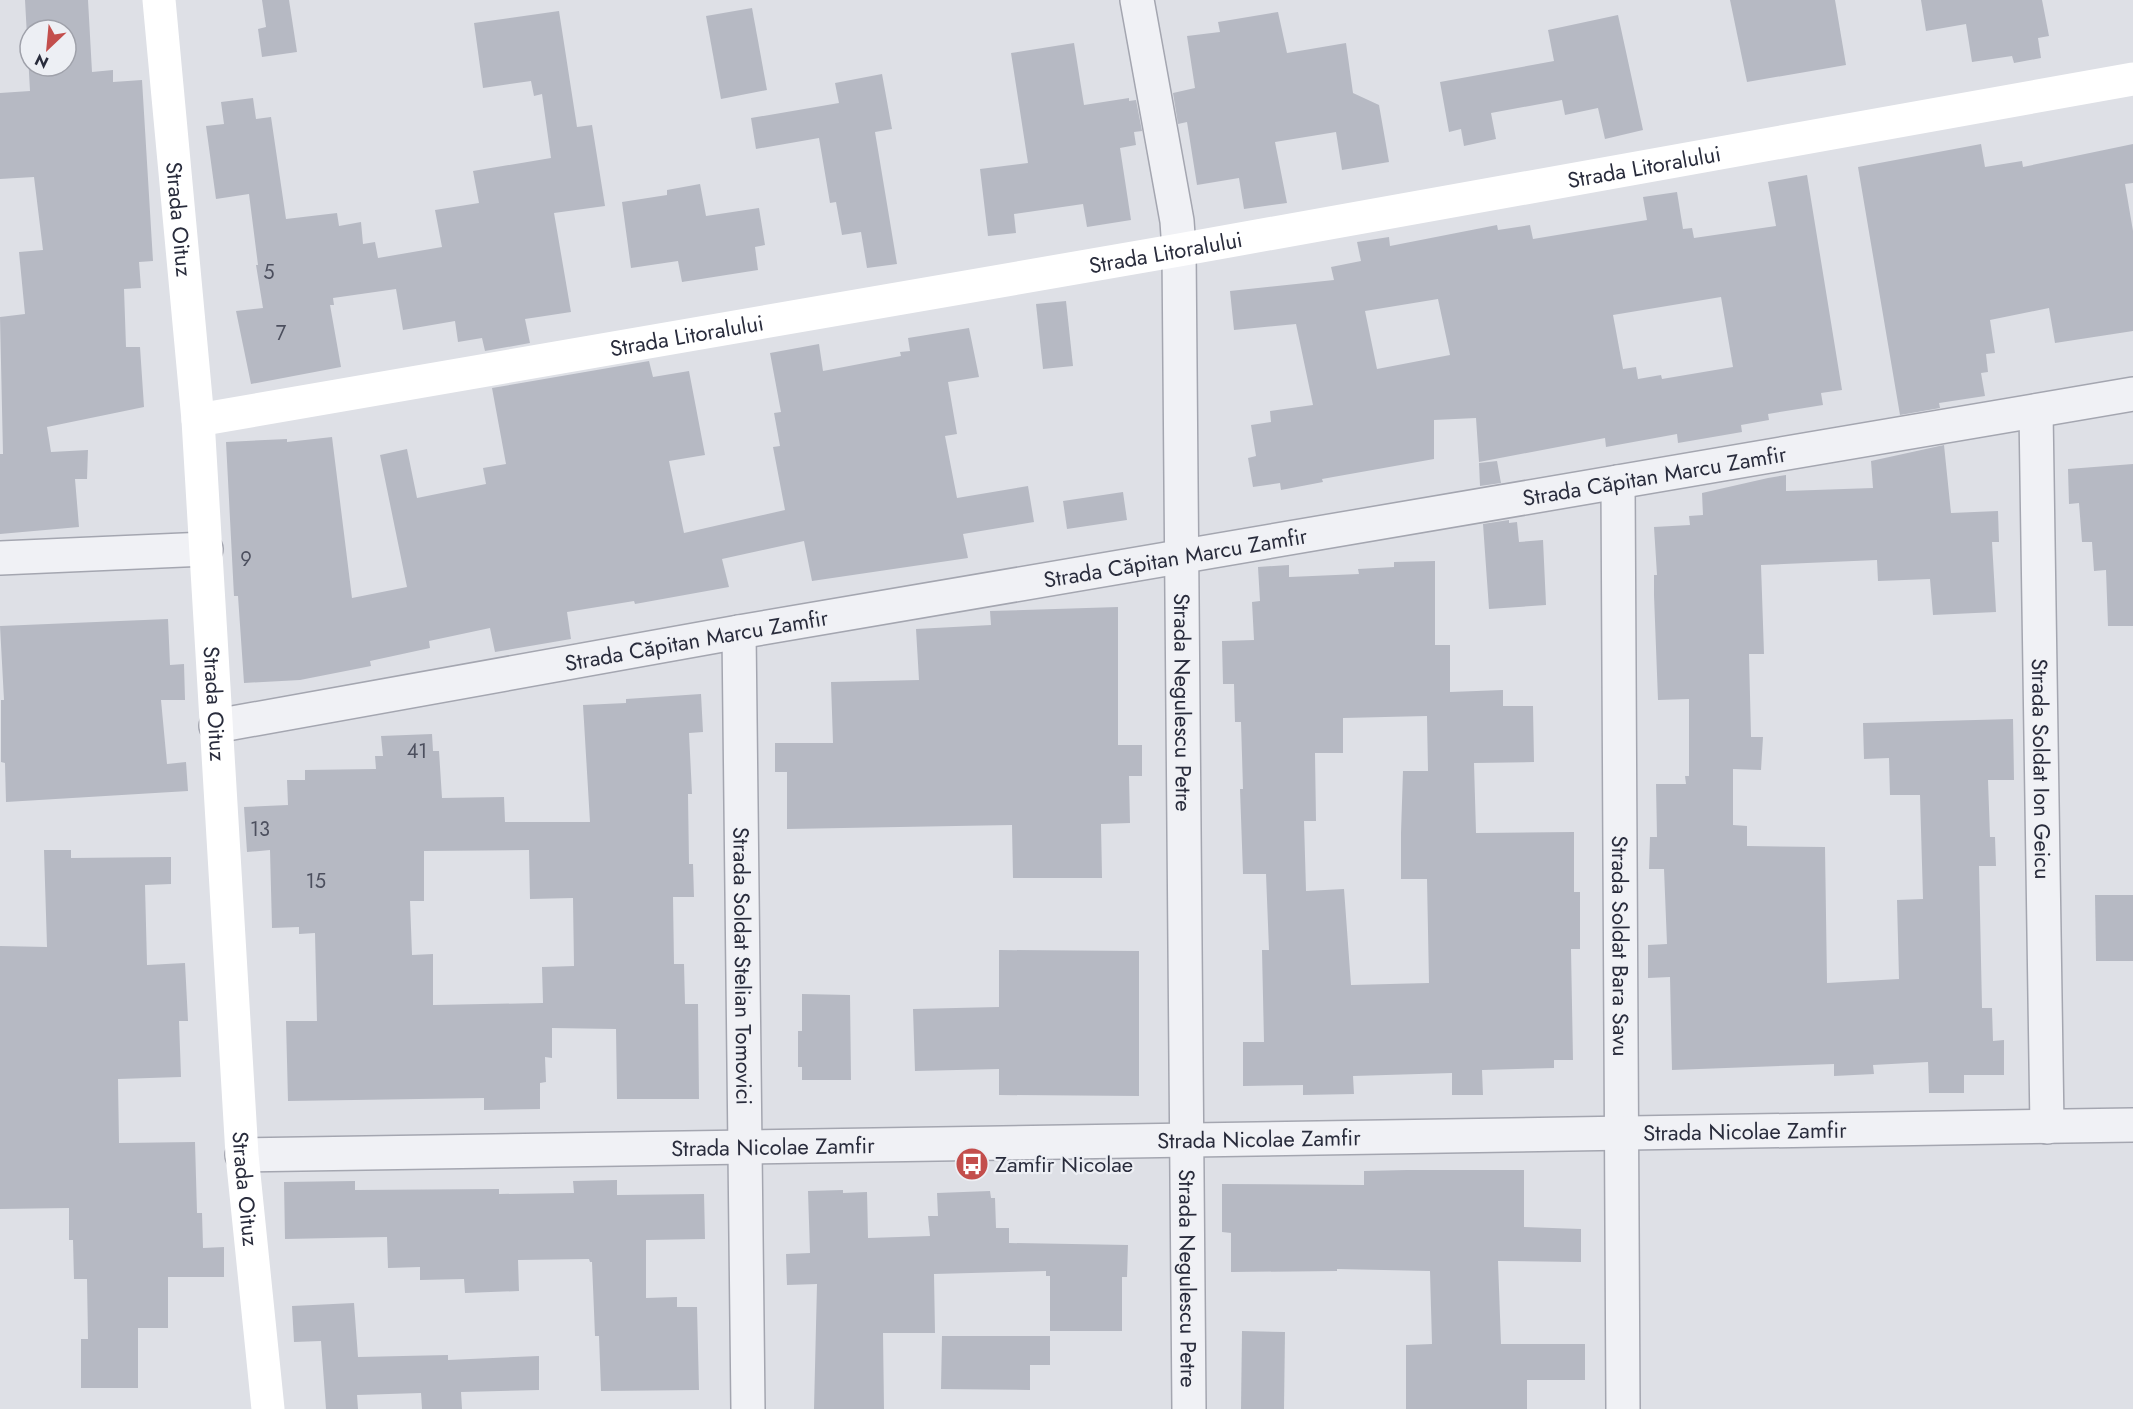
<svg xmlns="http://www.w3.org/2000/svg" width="2133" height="1409" viewBox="0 0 2133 1409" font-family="Jost,sans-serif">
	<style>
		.building { fill: #b6b9c3; fill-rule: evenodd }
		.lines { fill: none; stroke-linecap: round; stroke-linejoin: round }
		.street-casing { stroke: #a4a6b0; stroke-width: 36 }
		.street { stroke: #f0f1f5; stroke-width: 33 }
		.secondary { stroke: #fff; stroke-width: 33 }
		.labels { text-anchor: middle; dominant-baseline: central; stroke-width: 4.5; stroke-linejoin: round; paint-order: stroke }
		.number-label { font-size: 20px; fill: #4c4f5e }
		.street-label { font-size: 22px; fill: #292c3c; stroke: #edeff4 }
		.poi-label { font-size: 22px; fill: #292c3c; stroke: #edeff4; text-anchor: start }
	</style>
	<rect width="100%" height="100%" fill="#dee0e6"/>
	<!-- building -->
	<g class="building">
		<path d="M25,0H88L92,72L113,70V82L142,80L153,261L139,262L141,288L124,289L126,347H140L144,407L47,427L51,452L88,450L87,479H75L79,527L0,534V454H3L0,317L25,314L19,252L43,250L34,177L0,179V93L30,91ZM30,30H66V66H30Z"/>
		<polygon points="262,0 289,0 297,52 262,57 258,29 266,27"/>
		<polygon points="1730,0 1835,0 1846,65 1747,82"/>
		<polygon points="1921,0 2042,0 2049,36 2038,38 2041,58 2014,63 2012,56 1972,62 1966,24 1926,31"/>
		<polygon points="752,8 767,90 721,99 706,16"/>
		<polygon points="559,11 577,127 592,125 605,206 554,213 571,312 525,319 530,343 485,351 482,338 458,342 455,321 403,330 396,289 333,298 334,305 330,305 341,367 251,384 236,311 263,308 256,265 258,265 249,194 216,199 206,126 224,124 221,102 253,98 256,119 271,117 286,219 337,213 339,226 361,222 363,244 375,242 378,258 442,247 435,210 479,203 473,171 551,158 542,94 534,96 531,81 483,88 474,23"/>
		<polygon points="1278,12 1287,53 1346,43 1353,93 1379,105 1389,162 1342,170 1336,132 1275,142 1287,203 1244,209 1239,178 1197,185 1187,122 1178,124 1173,93 1195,88 1187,36 1220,32 1218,22"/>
		<polygon points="1618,15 1643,130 1605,139 1598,108 1565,115 1562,100 1491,113 1496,139 1464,146 1461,129 1449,132 1440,82 1554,61 1548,30"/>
		<polygon points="1074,43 1084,105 1129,98 1129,101 1136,100 1142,131 1134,132 1136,145 1120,148 1131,220 1087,227 1083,204 1014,214 1016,233 988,236 980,169 1028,163 1011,53"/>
		<polygon points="882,74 892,129 875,132 897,264 867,268 861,232 842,235 836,202 830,203 819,138 756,149 751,118 839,103 835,83"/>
		<polygon points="1981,144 1985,167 2022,161 2023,167 2133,144 2133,183 2125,184 2133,231 2133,331 2055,343 2049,308 1990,320 1995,353 1986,354 1988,372 1981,373 1985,396 1939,403 1940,408 1900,415 1858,167"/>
		<path d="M1807,175L1842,390L1821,393L1823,405L1768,414L1769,420L1741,425L1742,432L1678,443L1677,434L1606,447L1605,438L1479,462L1476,418L1434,420V459L1322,479L1323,482L1281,490L1280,483L1253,487L1248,458L1256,456L1251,425L1271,422L1270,411L1313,405L1296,324L1234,330L1230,291L1334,280L1331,267L1361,261L1357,242L1389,237L1390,246L1497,225L1498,230L1530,225L1533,239L1647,220L1643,197L1677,192L1683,229L1692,228L1694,238L1776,226L1768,182ZM1721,297L1733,367L1662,379L1661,375L1638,379L1636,367L1623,369L1613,315ZM1438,299L1450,355L1377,369L1365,311Z"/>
		<polygon points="700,184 706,216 759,208 765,245 755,247 758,270 682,282 678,261 631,268 622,202 667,195 667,190"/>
		<polygon points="1066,301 1073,366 1043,369 1036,304"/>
		<polygon points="969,328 979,377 948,382 957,434 945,436 957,498 1028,486 1034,522 963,534 968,558 812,581 804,541 722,559 729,587 635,604 634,601 567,612 571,639 495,652 490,628 429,641 430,648 370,661 371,666 300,680 244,683 238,596 234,596 226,442 287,439 287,442 332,437 352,598 407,587 380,455 407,449 417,498 486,484 483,468 506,464 492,388 649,361 653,377 689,371 705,455 669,461 684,533 785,510 773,447 780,446 774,413 781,412 770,353 819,344 823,371 901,356 900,352 910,351 908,338"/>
		<polygon points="1944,445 1951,513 1998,511 1999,542 1992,542 1996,612 1933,615 1930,579 1878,581 1877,560 1761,565 1764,654 1749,654 1751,737 1763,737 1761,770 1733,769 1733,825 1747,826 1747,846 1825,847 1827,983 1899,979 1897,900 1923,899 1920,795 1890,795 1889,758 1864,759 1863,723 2013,719 2014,780 1988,780 1990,837 1995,837 1996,866 1979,866 1982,1008 1992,1008 1993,1041 2004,1040 2004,1075 1964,1075 1964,1093 1929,1093 1928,1062 1873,1065 1874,1074 1834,1076 1834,1064 1672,1070 1670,977 1648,978 1648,945 1667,944 1664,869 1649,869 1650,837 1657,837 1656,784 1686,784 1685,776 1689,776 1689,699 1658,700 1654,595 1654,575 1657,575 1654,527 1690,525 1689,516 1703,515 1702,493 1768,478 1786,475 1786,491 1873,488 1871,461"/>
		<polygon points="1497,461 1501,483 1480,486 1479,463"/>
		<polygon points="2133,464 2133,626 2108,626 2106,570 2094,571 2092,542 2082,542 2079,503 2069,504 2068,469"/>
		<polygon points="1123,492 1127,520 1067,529 1063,501"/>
		<polygon points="1509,520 1509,523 1517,522 1519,542 1543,540 1546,605 1489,609 1483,524"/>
		<path d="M1435,561V645H1450V692L1503,690V706H1533L1534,762L1474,763L1476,833L1574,832V892H1580V949H1571L1573,1060H1554V1068L1482,1070L1483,1095H1452V1073L1353,1076L1354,1094L1303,1095V1085L1243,1086V1042H1264L1262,950H1269L1266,874H1243L1240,789H1243L1241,722H1235L1234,684H1223L1222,641L1254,640L1252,602L1260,601L1258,567L1289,565V577L1359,574L1358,569L1394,567V562ZM1427,716L1428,771H1403L1401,833V879H1427L1429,983L1351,985L1344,889L1306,891L1304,821H1316L1315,753H1343V718Z"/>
		<polygon points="1118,607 1118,745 1142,745 1142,776 1129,776 1130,823 1101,824 1102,878 1013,878 1012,825 787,829 787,772 775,772 775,743 833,743 831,682 919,680 916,629 991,625 990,611"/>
		<polygon points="168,619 170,665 184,664 185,700 161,700 167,764 186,762 188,791 6,802 5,763 1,762 1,700 4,700 0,626"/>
		<path d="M701,694L703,732L689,733L692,794H688L689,864H693L694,897H673L674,964H684L685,1004H698L699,1099H617L616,1029L552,1028V1058L545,1057L546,1082L540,1083V1109L484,1110V1098L288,1101L286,1021H317L315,933L299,934V927L272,928L270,850L247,852L244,807L288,805L287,780H305V770L376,769L375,756H383L381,736L432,734L433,751H439L442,798L504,797L505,822H590L583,705L626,703V699ZM529,850L530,899L573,898L574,966L542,967L543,1003L433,1005V954L412,955L410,901H424V851Z"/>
		<polygon points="44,850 71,850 71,858 171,857 171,884 145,885 147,965 185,963 188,1021 179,1021 181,1077 118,1079 119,1143 195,1142 197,1213 202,1213 203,1248 224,1247 224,1277 168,1277 168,1328 138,1328 138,1388 81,1388 81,1339 88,1339 87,1279 74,1279 73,1240 69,1240 69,1208 0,1209 0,946 47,947"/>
		<polygon points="2095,895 2133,895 2133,961 2096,961"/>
		<polygon points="999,950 1139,951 1139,1096 999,1095 999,1069 915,1071 913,1009 999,1007"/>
		<polygon points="802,994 850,995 851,1080 802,1080 802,1067 798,1067 798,1031 802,1031"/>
		<polygon points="1407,1170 1524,1170 1524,1227 1581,1229 1581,1262 1498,1261 1501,1344 1585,1344 1585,1380 1527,1380 1527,1409 1406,1409 1406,1345 1432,1344 1430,1271 1337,1269 1337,1271 1231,1272 1231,1233 1222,1232 1222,1184 1364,1185 1364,1171"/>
		<polygon points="617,1180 617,1195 704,1194 705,1239 646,1240 646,1298 677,1297 677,1307 697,1307 699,1390 601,1391 599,1336 595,1336 592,1262 590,1262 589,1259 518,1260 519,1291 465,1293 464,1279 420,1280 420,1267 388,1268 387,1237 285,1239 284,1182 355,1181 355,1190 499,1189 499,1194 574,1193 573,1181"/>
		<polygon points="843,1190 843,1193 867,1192 868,1238 930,1236 928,1216 938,1216 937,1193 990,1191 991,1198 995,1198 996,1228 1009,1228 1009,1243 1128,1245 1127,1277 1122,1277 1122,1331 1050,1331 1050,1276 1046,1276 1046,1271 934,1274 935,1333 883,1333 884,1409 814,1409 817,1284 787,1285 786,1254 810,1253 808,1191"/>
		<polygon points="354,1303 358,1357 448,1355 448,1360 539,1356 539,1390 461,1392 462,1409 422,1409 421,1393 357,1395 358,1409 326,1409 321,1341 294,1342 292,1306"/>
		<polygon points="1242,1331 1285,1332 1284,1409 1241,1409"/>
		<polygon points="942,1336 1050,1336 1050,1365 1030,1365 1030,1390 941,1389"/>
	</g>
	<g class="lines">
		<!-- street casing -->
		<g class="street-casing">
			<g id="street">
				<path id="s1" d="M1137,0L1177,221L1179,250L1189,1409"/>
				<path id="s2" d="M2036,411L2047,1127"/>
				<path id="s3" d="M1618,482L1623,1409"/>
				<polyline points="0,558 206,549"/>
				<path id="s4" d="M739,632L748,1409"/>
				<path id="s5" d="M216,726L739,632L2133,394"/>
				<path id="s6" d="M242,1155L2133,1125"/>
			</g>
		</g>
		<!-- street -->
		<use href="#street" class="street"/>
		<!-- secondary -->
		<g class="secondary">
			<path id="s7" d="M159,0L198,420L242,1155L268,1409"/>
			<path id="s8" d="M198,420L1179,250L2133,79"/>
		</g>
	</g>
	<!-- icons -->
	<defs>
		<g id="bus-disc" transform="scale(1.725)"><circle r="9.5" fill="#c34e4c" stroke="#edeff4"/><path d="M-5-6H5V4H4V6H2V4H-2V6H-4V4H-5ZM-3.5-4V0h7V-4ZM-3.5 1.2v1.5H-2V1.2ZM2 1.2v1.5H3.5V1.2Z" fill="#fff"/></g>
	</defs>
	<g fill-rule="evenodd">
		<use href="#bus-disc" x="972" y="1164"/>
	</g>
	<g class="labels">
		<!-- number labels -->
		<g class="number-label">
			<text x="269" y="272">5</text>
			<text x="281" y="333">7</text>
			<text x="246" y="559">9</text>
			<text x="417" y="751">41</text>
			<text x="260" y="829">13</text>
			<text x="316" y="881">15</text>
		</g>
		<!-- street labels -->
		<g class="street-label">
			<text stroke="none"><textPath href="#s8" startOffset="1468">Strada Litoralului</textPath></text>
			<text stroke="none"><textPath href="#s7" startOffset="220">Strada Oituz</textPath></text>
			<text stroke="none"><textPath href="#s8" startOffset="982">Strada Litoralului</textPath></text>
			<text stroke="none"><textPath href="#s8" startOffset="496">Strada Litoralului</textPath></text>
			<text stroke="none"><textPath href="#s5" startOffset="1460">Strada Căpitan Marcu Zamfir</textPath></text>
			<text stroke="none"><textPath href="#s5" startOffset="974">Strada Căpitan Marcu Zamfir</textPath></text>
			<text stroke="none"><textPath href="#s5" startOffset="488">Strada Căpitan Marcu Zamfir</textPath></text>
			<text stroke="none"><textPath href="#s1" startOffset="706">Strada Negulescu Petre</textPath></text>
			<text stroke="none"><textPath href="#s7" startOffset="706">Strada Oituz</textPath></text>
			<text stroke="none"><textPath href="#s2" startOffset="358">Strada Soldat Ion Geicu</textPath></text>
			<text stroke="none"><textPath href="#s3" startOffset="464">Strada Soldat Bara Savu</textPath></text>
			<text stroke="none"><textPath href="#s4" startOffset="334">Strada Soldat Stelian Tomovici</textPath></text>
			<text stroke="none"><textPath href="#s6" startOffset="1503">Strada Nicolae Zamfir</textPath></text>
			<text stroke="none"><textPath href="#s6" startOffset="1017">Strada Nicolae Zamfir</textPath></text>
			<text stroke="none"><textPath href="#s6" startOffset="531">Strada Nicolae Zamfir</textPath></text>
			<text stroke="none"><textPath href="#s7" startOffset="1192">Strada Oituz</textPath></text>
			<text stroke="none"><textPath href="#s1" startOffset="1282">Strada Negulescu Petre</textPath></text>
		</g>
		<!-- poi labels -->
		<g class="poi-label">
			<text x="995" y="1164">Zamfir Nicolae</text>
		</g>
	</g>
	<!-- north arrow -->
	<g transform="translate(48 48) rotate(206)"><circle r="28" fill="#edeff4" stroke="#9fa1aa" stroke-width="1.5"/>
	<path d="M0-4.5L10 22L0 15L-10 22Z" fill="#c34e4c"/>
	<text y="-9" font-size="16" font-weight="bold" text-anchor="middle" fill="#292c3c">N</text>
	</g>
</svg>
